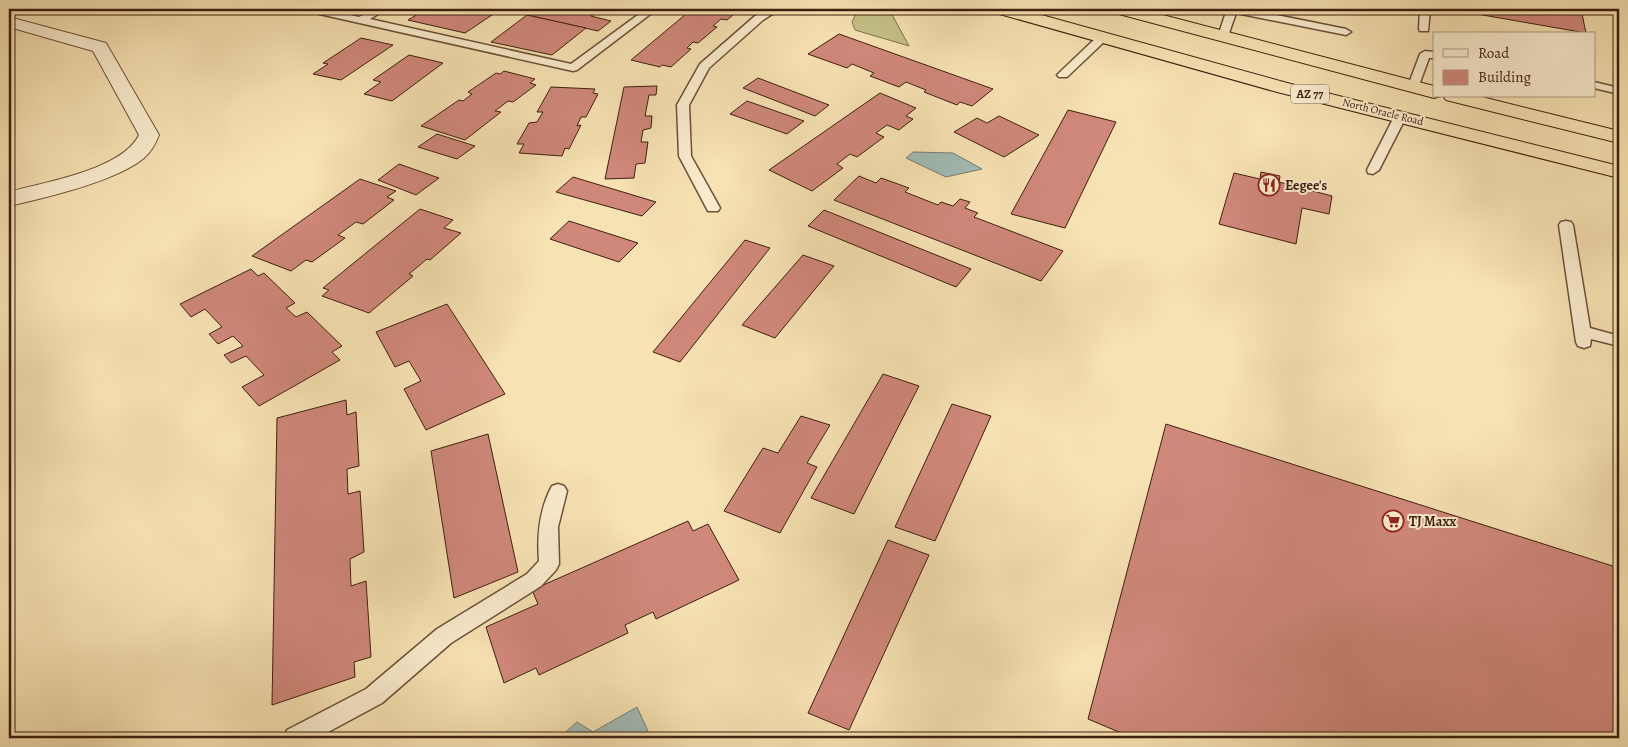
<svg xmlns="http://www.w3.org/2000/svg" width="1628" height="747" viewBox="0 0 1628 747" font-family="Alegreya,serif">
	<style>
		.green { fill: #c4c187; stroke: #81704b }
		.water { fill: #a0bcb6; stroke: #797d73 }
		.building { fill: #d0887b; stroke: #3e1f0f }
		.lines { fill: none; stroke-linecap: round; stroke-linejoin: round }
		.lane-casing { stroke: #6c5038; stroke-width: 3 }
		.street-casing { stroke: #6c5038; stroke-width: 2 }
		.highway-casing { stroke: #3e1f0f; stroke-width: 2 }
		.lane { fill: #faecce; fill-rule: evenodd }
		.street { fill: #faecce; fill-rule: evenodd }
		.highway { fill: #f7e2b3; fill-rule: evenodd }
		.labels { text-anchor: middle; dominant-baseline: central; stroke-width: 4; stroke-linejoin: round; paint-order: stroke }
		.far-street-label { font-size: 11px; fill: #3e1f0f; stroke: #faecce }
		.shield { fill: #faecce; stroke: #765c48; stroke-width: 1 }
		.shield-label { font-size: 12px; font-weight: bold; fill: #3e1f0f }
		.poi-label { font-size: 14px; font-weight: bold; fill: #3e1f0f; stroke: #faecce; text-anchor: start }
	</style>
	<rect width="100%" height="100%" fill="#f7e2b3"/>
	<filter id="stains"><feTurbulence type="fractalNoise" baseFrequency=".004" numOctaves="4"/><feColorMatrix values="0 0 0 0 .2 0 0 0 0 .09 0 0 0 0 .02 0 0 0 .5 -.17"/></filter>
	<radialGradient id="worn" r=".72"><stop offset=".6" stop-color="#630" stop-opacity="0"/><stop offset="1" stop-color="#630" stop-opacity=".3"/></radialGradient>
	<!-- green -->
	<polygon class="green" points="842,9 889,9 909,46 855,30 852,22 857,12"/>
	<!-- water -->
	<g class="water">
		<polygon points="913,152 953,153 982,169 946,177 906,158"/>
		<polygon points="637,707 651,738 559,738 577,722 593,732"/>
	</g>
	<!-- building -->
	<g class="building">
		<polygon points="426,9 501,9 465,33 408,20"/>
		<polygon points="537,9 601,9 591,16 611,21 598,31 527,15"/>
		<polygon points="692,9 740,9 727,20 721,19 713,26 717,27 698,43 693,42 687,48 691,49 671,67 662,65 660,67 631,60"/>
		<polygon points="1448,9 1581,9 1586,33"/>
		<polygon points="527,15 586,28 552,55 491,42"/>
		<polygon points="839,34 993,89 972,106 960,102 957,105 924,92 926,90 906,82 899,87 870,76 874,73 852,64 847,68 808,54"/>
		<polygon points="361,38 393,45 341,80 313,74 328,64 323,63"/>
		<polygon points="409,55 443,63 392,101 364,94 381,82 373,80"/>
		<polygon points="504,71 535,79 530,83 536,85 513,102 508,101 495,111 501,112 465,140 421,126 459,100 463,101 472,94 468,92 496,73 500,74"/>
		<polygon points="758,78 829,105 815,116 743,88"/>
		<polygon points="657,86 656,95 649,95 645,116 652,116 651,128 643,130 641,142 648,142 645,163 636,164 634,178 605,179 624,87"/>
		<polygon points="551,87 595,89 593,93 598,94 586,117 581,117 577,126 581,125 569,149 565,148 562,156 519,153 524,144 517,144 529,123 537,122 543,112 537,112"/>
		<polygon points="880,93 916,108 906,116 913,119 899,130 887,125 876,133 884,137 857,157 850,154 837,164 843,168 812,191 769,170"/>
		<polygon points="747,101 804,121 787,134 730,114"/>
		<polygon points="1068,110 1116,122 1065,228 1011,214"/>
		<polygon points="999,116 1039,135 1004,157 954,132 977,118 987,123"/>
		<polygon points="437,134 475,146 457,159 418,147"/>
		<polygon points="399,164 439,178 416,195 378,180"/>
		<polygon points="1261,172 1280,176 1279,182 1332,196 1329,214 1302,208 1296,244 1219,224 1234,173 1260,179"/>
		<polygon points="859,176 876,183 881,178 909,188 905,192 938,205 941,202 953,206 960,199 970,202 965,208 978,213 974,217 1063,251 1041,281 834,200"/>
		<polygon points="573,177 656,202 642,216 556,192"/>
		<polygon points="360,179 396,191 387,197 394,200 363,224 356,222 338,235 345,238 312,262 306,260 291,271 252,256"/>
		<polygon points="420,209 453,220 444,228 461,233 430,260 427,259 409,274 413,276 369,313 322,296 329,290 323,288"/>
		<polygon points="824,210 971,269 956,287 808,226"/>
		<polygon points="569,221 638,243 619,262 550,239"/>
		<polygon points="745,240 770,248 680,362 653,352"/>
		<polygon points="1613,253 1619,254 1619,285"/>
		<polygon points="803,255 834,266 775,338 742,325"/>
		<polygon points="251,269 258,276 264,273 295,303 286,308 296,317 307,312 342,346 332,352 340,360 259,406 242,387 264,375 246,356 231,363 224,355 243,346 233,336 218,344 209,334 222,327 205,309 191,317 180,304"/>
		<polygon points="447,304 505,394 426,430 404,389 421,381 409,361 395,367 376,332"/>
		<polygon points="883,374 919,386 854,514 811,498"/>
		<polygon points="346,400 347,415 356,412 359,466 347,469 348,494 360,491 364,552 350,559 351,586 366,581 371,657 354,662 355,677 272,705 277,418"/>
		<polygon points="952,404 991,416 935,541 895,527"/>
		<polygon points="801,416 830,425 807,463 817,467 780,533 724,511 763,448 778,453"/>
		<polygon points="1166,424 1619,568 1619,738 1133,738 1088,719"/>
		<polygon points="488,434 518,572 454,598 431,451"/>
		<polygon points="688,521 693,531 708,524 739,580 656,619 653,612 625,625 628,633 539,675 536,668 504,683 486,627 538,604 532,590"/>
		<polygon points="888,540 929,555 849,730 808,713"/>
	</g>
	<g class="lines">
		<!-- lane casing -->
		<g class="lane-casing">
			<g id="lane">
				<polygon points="305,9 323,9 359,17 374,9 386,9 370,19 571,64 646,9 657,9 577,70 573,71 306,11"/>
				<polygon points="768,9 780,9 763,20 709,68 689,105 691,156 720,208 718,211 708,211 679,156 677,105 700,64 755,16"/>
				<polygon points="1227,9 1247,9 1346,29 1351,32 1346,35 1236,13 1228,36 1223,39 1218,36"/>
				<polygon points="1420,9 1430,9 1428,31 1420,31 1419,29"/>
				<polygon points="1103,34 1107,35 1108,37 1107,39 1067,77 1059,77 1057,75 1059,73 1099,35"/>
				<polygon points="1425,51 1434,52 1434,58 1429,58 1418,88 1410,88 1408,86 1420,54"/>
				<polygon points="1594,82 1619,88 1619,94 1594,88"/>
				<polygon points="1400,113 1406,117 1379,170 1373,174 1368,173 1367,170 1394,117"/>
				<polygon points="1566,221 1571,222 1573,225 1590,328 1619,336 1619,346 1591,339 1590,346 1584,348 1578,346 1576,342 1559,225 1561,222"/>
				<path d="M558,484L564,486L567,491L558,527L559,564L556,570L541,586L451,643L382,703L317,738H284L287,730L366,689L437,629L527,574L539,561C537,535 539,510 552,486Z"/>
			</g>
		</g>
		<!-- street casing -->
		<g class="street-casing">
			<path id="street" d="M9,17L106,43L159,135C156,143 151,152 144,158C117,181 45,198 9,206V192C44,182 122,170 139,135L93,51L9,27Z"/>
		</g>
		<!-- highway casing -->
		<g class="highway-casing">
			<g id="highway">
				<polygon points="993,9 1020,9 1291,84 1619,166 1619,178 1277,92 996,13"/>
				<polygon points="1113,9 1140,9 1434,86 1434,96 1441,96 1434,98 1115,13"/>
				<polygon points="1443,96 1478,96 1619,131 1619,143 1446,100"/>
			</g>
		</g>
		<!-- lane -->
		<use href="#lane" class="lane"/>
		<!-- street -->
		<use href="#street" class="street"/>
		<!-- highway -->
		<use href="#highway" class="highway"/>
	</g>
	<!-- icons -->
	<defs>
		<g id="restaurant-ring" transform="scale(1.125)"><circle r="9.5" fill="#faecce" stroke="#8f2418" stroke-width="1.5"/><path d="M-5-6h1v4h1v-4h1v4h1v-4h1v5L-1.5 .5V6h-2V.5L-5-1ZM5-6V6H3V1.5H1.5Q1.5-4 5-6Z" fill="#8f2418"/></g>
		<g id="supermarket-ring" transform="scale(1.125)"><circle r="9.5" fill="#faecce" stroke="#8f2418" stroke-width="1.5"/><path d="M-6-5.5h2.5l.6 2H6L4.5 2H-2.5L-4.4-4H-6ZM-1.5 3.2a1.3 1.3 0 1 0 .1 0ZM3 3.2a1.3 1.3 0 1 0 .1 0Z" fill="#8f2418"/></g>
	</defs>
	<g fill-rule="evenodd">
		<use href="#restaurant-ring" x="1269" y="185"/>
		<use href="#supermarket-ring" x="1393" y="521"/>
	</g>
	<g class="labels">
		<!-- far-street labels -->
		<g class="far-street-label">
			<text transform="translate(1383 112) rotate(14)">North Oracle Road</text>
		</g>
		<!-- shield labels -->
		<rect class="shield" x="1291" y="84.5" width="38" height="19" rx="4"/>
		<g class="shield-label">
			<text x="1310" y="94">AZ 77</text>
		</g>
		<!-- poi labels -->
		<g class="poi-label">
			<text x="1285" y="185">Eegee's</text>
			<text x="1409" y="521">TJ Maxx</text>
		</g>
	</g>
	<!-- margin -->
	<rect width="1628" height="747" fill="none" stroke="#f7e2b3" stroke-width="30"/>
	<rect x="10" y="10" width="1608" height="727" fill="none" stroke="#3e1f0f" stroke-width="2.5"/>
	<rect x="15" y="15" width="1598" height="717" fill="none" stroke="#3e1f0f"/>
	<!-- legend -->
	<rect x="1433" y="32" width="162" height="65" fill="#faecce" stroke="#af9a82"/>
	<rect x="1443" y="49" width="25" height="8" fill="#faecce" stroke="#af9a82"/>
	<text x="1478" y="58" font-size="15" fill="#3e1f0f">Road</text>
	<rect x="1443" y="70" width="25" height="15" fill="#d0887b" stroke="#af9a82"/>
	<text x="1478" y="82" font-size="15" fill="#3e1f0f">Building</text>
	<rect width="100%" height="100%" filter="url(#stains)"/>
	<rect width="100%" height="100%" fill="url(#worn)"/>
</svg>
